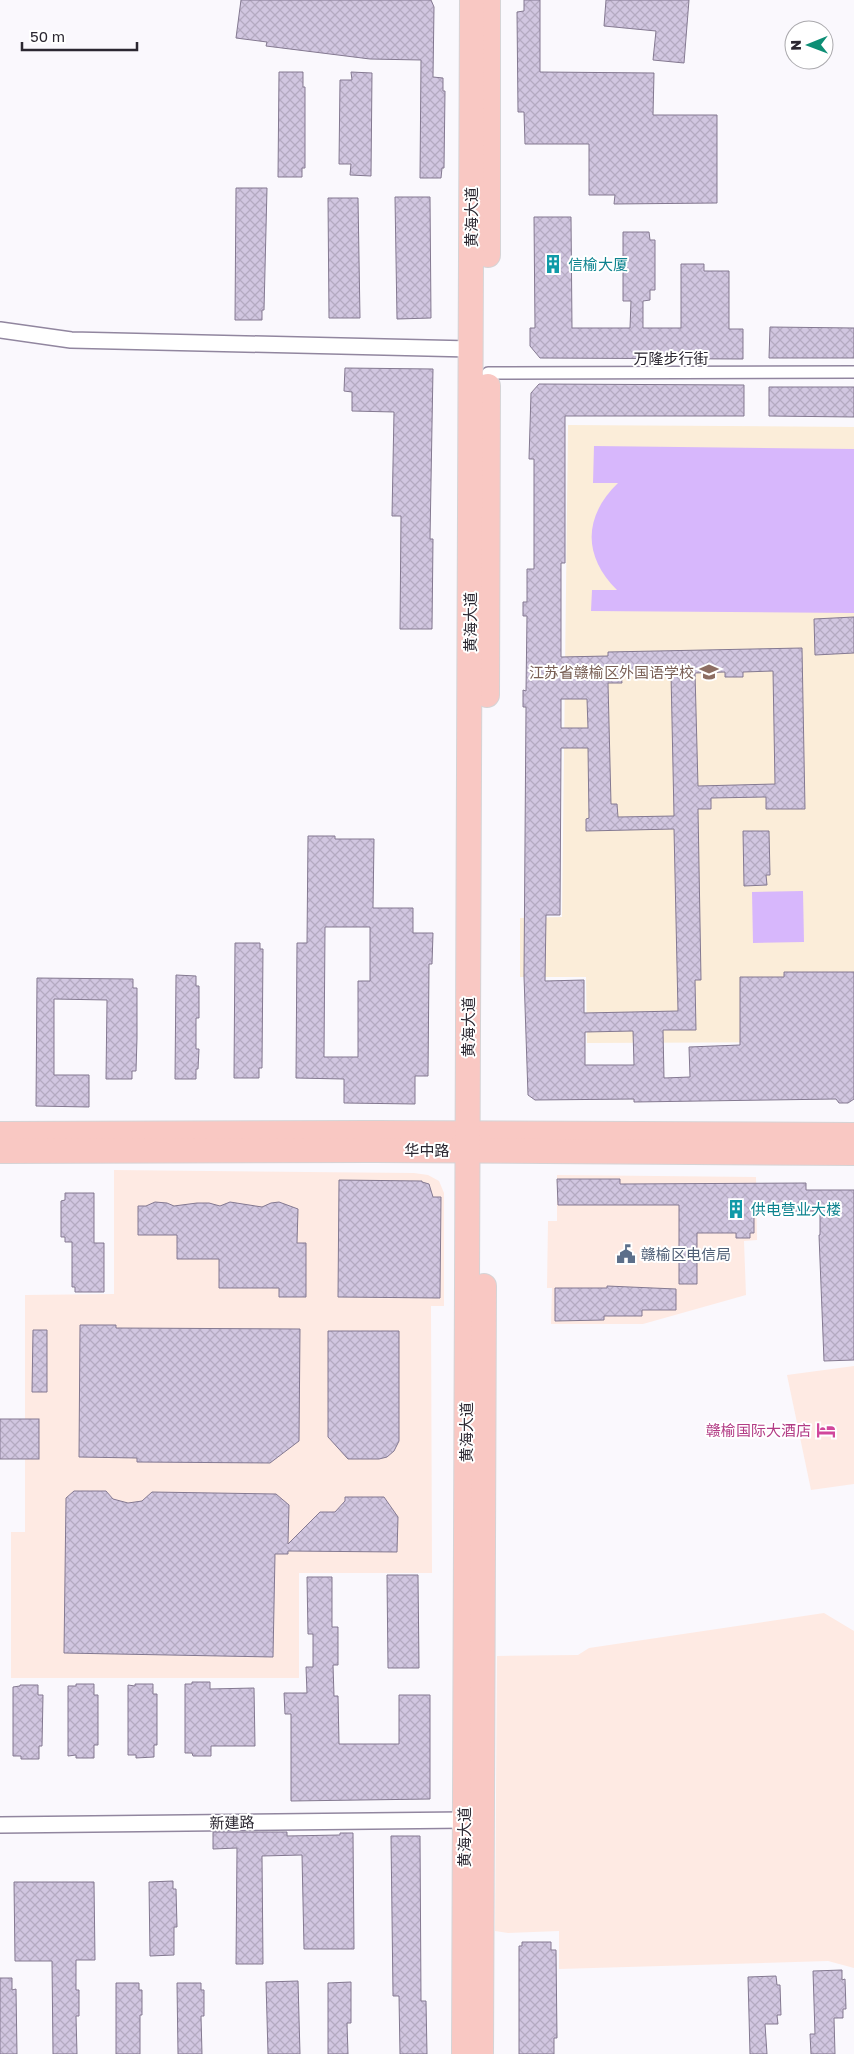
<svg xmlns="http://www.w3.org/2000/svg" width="854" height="2054" viewBox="0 0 854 2054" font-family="'Golos Text','Noto Sans SC',sans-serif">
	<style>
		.commercial { fill: #feeae3 }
		.education { fill: #fbedd9 }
		.green { fill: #d7b7fc }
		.building { fill: url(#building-cross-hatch); stroke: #847991; fill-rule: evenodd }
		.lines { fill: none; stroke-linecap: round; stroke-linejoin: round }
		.pedestrian-casing { stroke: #91869f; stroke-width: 14 }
		.minor-casing { stroke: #91869f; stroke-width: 18 }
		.primary-casing { stroke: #d5d4d6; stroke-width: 26 }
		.pedestrian { stroke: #fff; stroke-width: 11 }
		.minor { stroke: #fff; stroke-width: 15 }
		.primary { stroke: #f9c8c3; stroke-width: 24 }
		.labels { text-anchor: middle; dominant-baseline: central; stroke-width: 4; stroke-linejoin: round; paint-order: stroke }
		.street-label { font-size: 15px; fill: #2b2731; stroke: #fff }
		.culture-label { font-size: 15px; fill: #0d838f; stroke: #fff; text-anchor: start }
		.education-label { font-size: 15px; fill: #785e54; stroke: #fff; text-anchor: end }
		.service-label { font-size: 15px; fill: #4e5e75; stroke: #fff; text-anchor: start }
		.hotel-label { font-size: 15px; fill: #b23c85; stroke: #fff; text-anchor: end }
	</style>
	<defs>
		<pattern id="building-cross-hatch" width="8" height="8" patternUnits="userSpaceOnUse" patternTransform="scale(1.25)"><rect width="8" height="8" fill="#d1c6e0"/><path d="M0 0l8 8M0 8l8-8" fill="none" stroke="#b4aac1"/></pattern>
	</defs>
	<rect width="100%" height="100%" fill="#faf8fd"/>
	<!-- commercial -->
	<g class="commercial">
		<polygon points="114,1170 414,1173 428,1175 439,1181 444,1193 444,1306 431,1306 432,1573 299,1573 299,1678 11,1678 11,1532 25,1532 25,1295 114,1294"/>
		<polygon points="557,1175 756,1177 757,1240 744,1241 746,1295 643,1324 551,1324 552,1288 547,1288 548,1221 557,1221"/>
		<polygon points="854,1366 854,1484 811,1490 787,1375"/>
		<polygon points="824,1613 854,1631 854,1968 828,1961 559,1969 559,1931 508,1933 495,1931 497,1656 578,1655 589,1648"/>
	</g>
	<!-- education -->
	<polygon class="education" points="568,425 854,427 854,1042 587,1043 586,977 520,977 520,918 562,917"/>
	<!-- green -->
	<g class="green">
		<path d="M594,446L854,449V613L591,611L592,590H617C583,556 583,517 618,483H593Z"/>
		<polygon points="803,891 804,942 753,943 752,892"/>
	</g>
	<!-- building -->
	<g class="building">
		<polygon points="241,0 431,0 434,7 433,77 443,78 443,91 445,91 444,168 442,168 441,178 420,178 421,60 370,59 266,46 267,42 236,38"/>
		<polygon points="524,0 540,0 540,72 654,73 653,115 717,115 717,203 614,204 615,195 589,195 589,144 525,144 524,112 518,112 517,12 524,11"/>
		<polygon points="606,0 689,0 684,63 653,60 656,31 604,26"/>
		<polygon points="279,72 303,72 303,87 305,87 305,168 302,168 302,177 278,177"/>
		<polygon points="351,72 372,73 371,176 350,175 351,164 339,164 340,80 352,80"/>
		<polygon points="236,188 267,188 264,310 262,310 262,320 235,320"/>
		<polygon points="395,197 430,197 431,318 397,319"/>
		<polygon points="328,198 358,198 360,318 329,318"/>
		<polygon points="534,217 571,217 572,328 630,328 631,301 623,301 623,232 649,232 650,240 655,240 655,290 650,290 650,300 643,301 643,328 681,328 681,264 704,264 704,271 729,271 729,329 743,329 743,359 540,358 530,346 530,328 535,328"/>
		<polygon points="770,327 854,328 854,358 769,358"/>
		<polygon points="345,368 433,369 430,539 433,539 432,629 400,629 401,516 392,516 394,412 352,411 352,392 344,391"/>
		<path d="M539,384L744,385V416H565V563H561V657L608,656V652L802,648L805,809H766V797L711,798V809H698L701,980H695L696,1030H663L664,1078L690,1077L689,1047L740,1045V977H784V972H854V1099L848,1103H839L836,1099L634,1102V1099L535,1100L528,1095L524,976L526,707H523V690L526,691L527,616H523V602H527V569H534V459H529L531,393ZM773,671L775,784L698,786L695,673L725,672V677H743V672ZM671,673L674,816L618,817L617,804H611L608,683H622L621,674ZM561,699H587L588,728H561ZM561,748H588L589,818L586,819V831L674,829L678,1011L584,1013V980L545,981L546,915H560ZM633,1031L634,1065H585V1032Z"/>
		<polygon points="769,387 854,387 854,417 769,416"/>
		<polygon points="854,617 854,653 815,655 814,619"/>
		<polygon points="743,831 769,831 770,875 766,875 767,885 744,886"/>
		<path d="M308,836H335V839H374L373,908H413V933H433L432,964H429L428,1076H415V1104L344,1103V1079L296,1078L297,943H307ZM325,927H370V981H358V1057H324Z"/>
		<polygon points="235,943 260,943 260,949 263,949 262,1068 259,1068 259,1078 234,1078"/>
		<polygon points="176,975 196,976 196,986 199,986 199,1018 196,1018 196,1049 199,1049 198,1069 196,1069 196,1079 175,1079"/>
		<polygon points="37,978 133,979 133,988 137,988 137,1038 136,1071 132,1071 132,1079 106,1079 107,1000 54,999 54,1075 89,1075 89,1107 36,1106"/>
		<polygon points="557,1179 620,1179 620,1184 806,1183 806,1190 854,1190 854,1360 824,1361 819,1235 820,1235 820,1211 754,1211 754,1233 750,1233 750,1238 736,1238 736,1233 697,1233 697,1284 679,1284 679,1205 558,1205"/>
		<polygon points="339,1180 422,1181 422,1182 429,1184 433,1197 441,1197 440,1298 338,1297"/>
		<polygon points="65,1193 94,1193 94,1243 104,1243 104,1292 75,1292 75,1287 72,1287 72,1242 65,1242 65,1237 61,1237 61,1201 65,1200"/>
		<polygon points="155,1202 167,1203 174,1206 197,1203 209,1203 220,1206 230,1202 262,1207 271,1203 279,1202 298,1209 297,1243 306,1243 306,1297 279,1297 279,1288 219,1288 219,1259 177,1259 177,1235 138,1235 138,1206 146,1206"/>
		<polygon points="607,1286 676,1289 676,1310 642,1310 642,1316 604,1316 604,1320 555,1321 555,1288 607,1288"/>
		<polygon points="80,1325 116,1325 116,1328 300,1329 299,1441 270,1463 137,1462 137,1458 79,1457"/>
		<polygon points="33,1330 47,1330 47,1392 32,1392"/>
		<polygon points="328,1331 399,1331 399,1441 394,1451 387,1457 379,1459 348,1459 328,1437"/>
		<rect x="0" y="1419" width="39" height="40"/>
		<polygon points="74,1491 106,1491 113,1499 128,1503 142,1501 152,1492 276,1494 289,1505 288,1544 320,1512 335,1512 345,1501 345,1497 384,1497 398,1517 397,1552 288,1551 288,1554 275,1554 273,1657 64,1653 66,1498"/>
		<polygon points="387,1575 418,1575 419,1668 388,1668"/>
		<polygon points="307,1577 332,1577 332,1627 338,1627 338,1665 333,1665 334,1696 338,1696 339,1744 399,1744 399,1695 430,1695 430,1799 291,1801 291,1714 285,1714 284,1693 307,1693 306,1667 313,1667 313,1634 308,1634"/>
		<polygon points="192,1682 210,1682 210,1689 254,1688 255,1746 211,1746 211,1756 193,1756 192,1753 185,1753 185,1684 192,1684"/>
		<polygon points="76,1684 94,1684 94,1695 98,1695 98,1745 94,1745 94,1758 76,1758 76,1755 68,1756 68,1686 76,1686"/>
		<polygon points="135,1684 153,1684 153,1694 157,1694 157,1745 154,1745 154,1757 136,1758 136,1755 128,1755 128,1685 135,1686"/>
		<polygon points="20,1685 38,1685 38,1695 43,1695 42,1746 39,1746 39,1759 21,1759 21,1756 13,1756 13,1687 20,1686"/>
		<polygon points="213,1832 287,1832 287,1836 340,1835 340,1833 353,1833 354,1949 304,1949 302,1855 262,1856 263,1964 236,1964 237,1848 213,1849"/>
		<polygon points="391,1836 420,1836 421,2001 426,2001 427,2054 400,2054 399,1996 393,1996"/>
		<polygon points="173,1881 173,1889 176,1889 177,1927 174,1927 174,1955 150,1956 149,1882"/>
		<polygon points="14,1882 94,1882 95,1960 76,1960 76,1990 79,1990 79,2016 76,2016 77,2054 53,2054 52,1961 15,1961"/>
		<polygon points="522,1942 551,1942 551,1950 556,1950 557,2038 554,2038 554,2054 519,2054 519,1946 522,1946"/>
		<polygon points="842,1970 842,1980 845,1979 846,2009 843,2009 843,2018 834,2018 835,2054 811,2054 810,2034 815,2034 813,1971"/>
		<polygon points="776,1976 777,1985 780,1985 781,2015 777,2015 778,2024 765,2024 767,2054 750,2054 748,1977"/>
		<polygon points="0,1978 12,1978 12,1990 16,1989 17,2054 0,2054"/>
		<polygon points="298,1981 300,2054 268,2054 266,1982"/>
		<polygon points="351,1982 351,2023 347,2023 348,2054 328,2054 328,1983"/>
		<polygon points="116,1983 139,1983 139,1990 142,1990 142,2015 140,2015 140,2054 116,2054"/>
		<polygon points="177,1983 201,1983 201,1990 204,1990 204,2016 201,2016 202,2054 178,2054"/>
	</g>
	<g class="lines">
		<!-- pedestrian casing -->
		<g class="pedestrian-casing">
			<polyline id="pedestrian" points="488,373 854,372"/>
		</g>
		<!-- minor casing -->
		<g class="minor-casing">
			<g id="minor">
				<polyline points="0,330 71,340 471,349"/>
				<polyline points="0,1825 465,1820"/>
			</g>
		</g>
		<!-- primary casing -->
		<g class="primary-casing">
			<g id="primary">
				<polyline points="488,255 488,0"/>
				<polyline points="487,695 488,386"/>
				<polyline points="0,1134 374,1133 854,1135"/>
				<polyline points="0,1151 374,1150 854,1153"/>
				<polyline points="464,2054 472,0"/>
				<polyline points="481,2054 484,1286"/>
			</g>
		</g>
		<!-- pedestrian -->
		<use href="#pedestrian" class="pedestrian"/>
		<!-- minor -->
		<use href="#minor" class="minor"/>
		<!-- primary -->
		<use href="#primary" class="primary"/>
	</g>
	<!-- icons -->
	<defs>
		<g id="building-bare" transform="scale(1.5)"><path d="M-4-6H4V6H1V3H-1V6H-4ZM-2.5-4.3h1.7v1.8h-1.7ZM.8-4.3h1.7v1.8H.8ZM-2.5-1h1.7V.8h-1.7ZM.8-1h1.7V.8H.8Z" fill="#0f9aa8" stroke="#fff" stroke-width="2.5" paint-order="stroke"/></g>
		<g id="school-bare" transform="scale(1.5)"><path d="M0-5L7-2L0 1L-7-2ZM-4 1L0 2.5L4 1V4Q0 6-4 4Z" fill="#8d6e63" stroke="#fff" stroke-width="2.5" paint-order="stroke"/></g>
		<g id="civic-bare" transform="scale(1.5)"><path d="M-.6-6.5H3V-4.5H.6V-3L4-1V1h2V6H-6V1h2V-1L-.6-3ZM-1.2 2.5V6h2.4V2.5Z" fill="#5c6f8a" stroke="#fff" stroke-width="2.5" paint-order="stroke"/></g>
		<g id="hotel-bare" transform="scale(1.5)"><path d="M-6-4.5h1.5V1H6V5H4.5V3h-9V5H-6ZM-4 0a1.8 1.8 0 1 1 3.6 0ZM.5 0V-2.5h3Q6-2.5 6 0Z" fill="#d1479c" stroke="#fff" stroke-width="2.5" paint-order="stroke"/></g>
	</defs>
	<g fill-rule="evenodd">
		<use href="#building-bare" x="553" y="264"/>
		<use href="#school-bare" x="709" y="672"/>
		<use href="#building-bare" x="736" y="1209"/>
		<use href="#civic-bare" x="626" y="1254"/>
		<use href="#hotel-bare" x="826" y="1430"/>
	</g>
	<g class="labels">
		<!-- street labels -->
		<g class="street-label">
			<text transform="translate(471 217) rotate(-90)">黄海大道</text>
			<text x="671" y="358">万隆步行街</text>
			<text transform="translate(470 622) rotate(-90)">黄海大道</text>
			<text transform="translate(468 1027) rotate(-90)">黄海大道</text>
			<text x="427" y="1150">华中路</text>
			<text transform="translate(466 1432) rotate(-90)">黄海大道</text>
			<text transform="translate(232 1822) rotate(-1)">新建路</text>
			<text transform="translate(464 1837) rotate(-90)">黄海大道</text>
		</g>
		<!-- culture labels -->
		<g class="culture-label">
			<text x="568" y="264">信榆大厦</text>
			<text x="751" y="1209">供电营业大楼</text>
		</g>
		<!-- education labels -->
		<g class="education-label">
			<text x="694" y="672">江苏省赣榆区外国语学校</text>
		</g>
		<!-- service labels -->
		<g class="service-label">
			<text x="641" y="1254">赣榆区电信局</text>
		</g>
		<!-- hotel labels -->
		<g class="hotel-label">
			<text x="811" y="1430">赣榆国际大酒店</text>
		</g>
	</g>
	<!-- north arrow -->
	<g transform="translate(809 45) rotate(269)"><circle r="24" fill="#ffffff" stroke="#aaa9ad"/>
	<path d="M0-4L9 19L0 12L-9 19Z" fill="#0d8e75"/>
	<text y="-8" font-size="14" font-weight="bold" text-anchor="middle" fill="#2b2731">N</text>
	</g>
	<!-- scale -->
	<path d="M22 42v8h115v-8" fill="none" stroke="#2b2731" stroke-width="2.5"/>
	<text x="30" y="42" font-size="15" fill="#2b2731" stroke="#ffffff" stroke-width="4" paint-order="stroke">50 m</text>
</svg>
